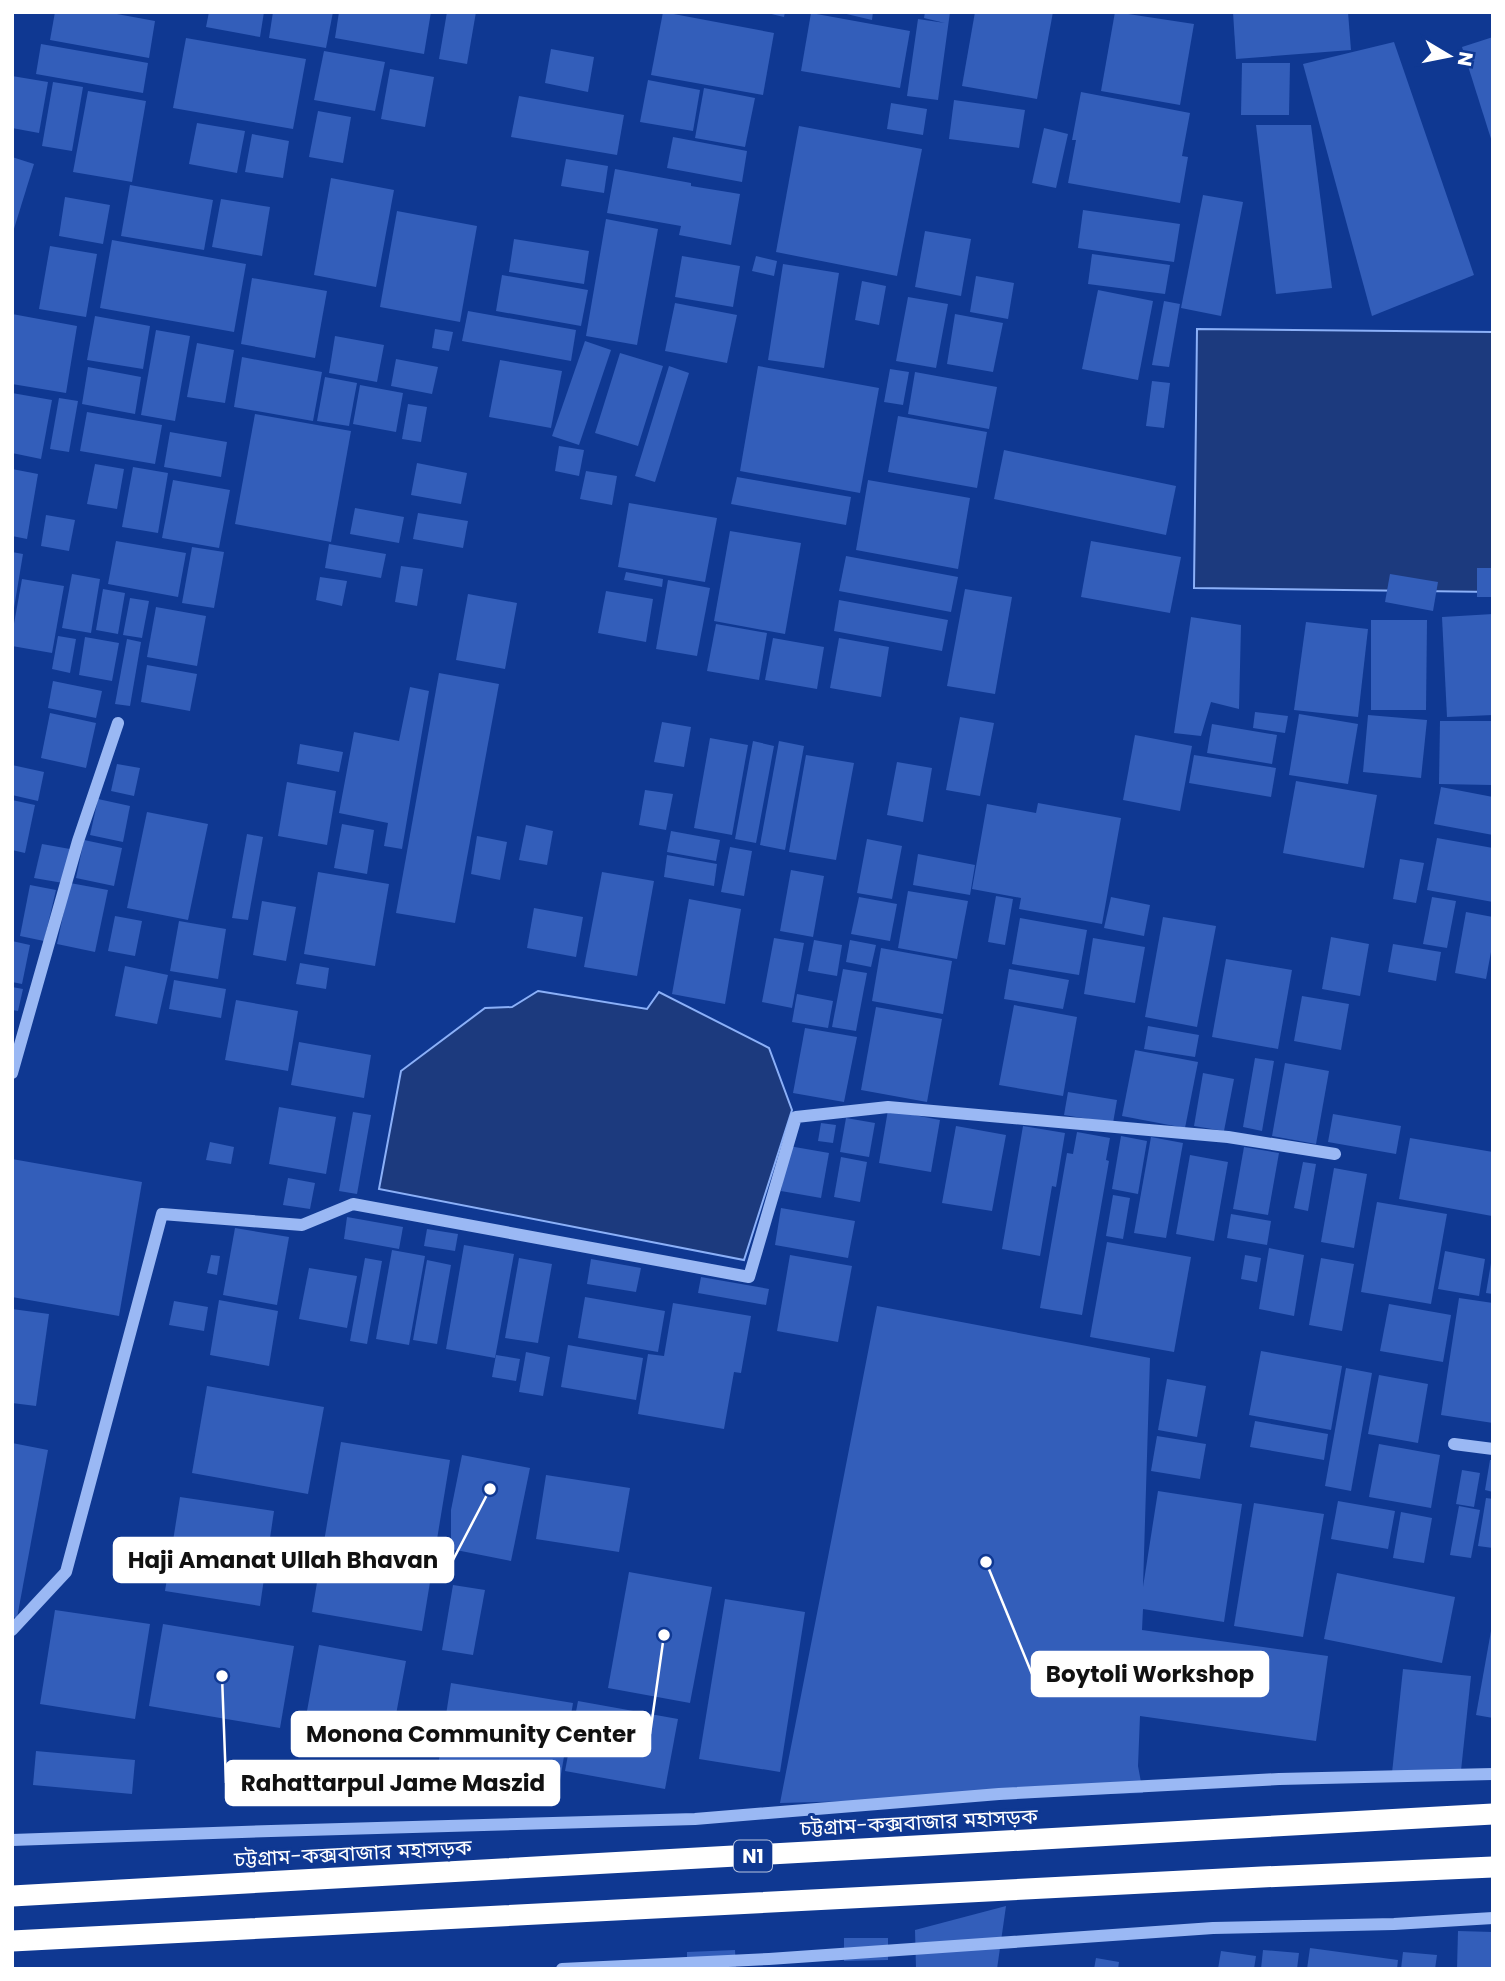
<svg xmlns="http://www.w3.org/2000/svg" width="1505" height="1981" viewBox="0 0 1505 1981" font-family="Poppins,'Noto Sans Bengali',sans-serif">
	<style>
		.water { fill: #1c3a7e; stroke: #8bb0f8; stroke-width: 2 }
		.building { fill: #335eba }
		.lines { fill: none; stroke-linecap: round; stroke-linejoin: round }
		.minor { stroke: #9ab8f4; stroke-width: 12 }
		.highway { stroke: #fff; stroke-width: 21 }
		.labels { text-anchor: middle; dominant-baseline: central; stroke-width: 6; stroke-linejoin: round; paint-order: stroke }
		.shield { fill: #0f3892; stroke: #b7c3de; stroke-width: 2 }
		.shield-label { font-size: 19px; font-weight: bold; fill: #fff }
		.street-label { font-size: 21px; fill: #fff; stroke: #0f3892 }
		.leader { fill: none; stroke: #fff; stroke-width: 2.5 }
		.callout-dot { fill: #fff; stroke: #0f3892; stroke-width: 2.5 }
		.callout { fill: #fff; stroke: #fff; stroke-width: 2.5 }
		.callout-label { font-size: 23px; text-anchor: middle; font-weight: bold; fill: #111 }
	</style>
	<rect width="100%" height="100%" fill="#0f3892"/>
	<!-- water -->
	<g class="water">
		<polygon points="1197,329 1493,332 1493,592 1194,588"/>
		<polygon points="538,991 647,1009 659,992 769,1048 792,1110 744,1260 379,1189 401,1071 485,1008 512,1007"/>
	</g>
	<!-- building -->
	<g class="building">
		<polygon points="55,12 106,12 155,21 149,58 50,40"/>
		<polygon points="209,12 264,12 260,37 206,27"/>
		<polygon points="273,12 333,12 326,48 269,38"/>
		<polygon points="339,12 431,12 424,54 335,38"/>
		<polygon points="447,12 476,12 467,64 439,59"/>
		<polygon points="663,12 774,33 763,95 651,75"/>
		<polygon points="763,12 785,12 784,17"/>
		<polygon points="838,12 873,12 872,20"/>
		<polygon points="925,12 950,12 938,100 907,96 918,19 945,23 924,18"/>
		<polygon points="975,12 1053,12 1037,99 962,86"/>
		<polygon points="1115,12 1194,24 1180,105 1101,91"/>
		<polygon points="1233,12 1348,12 1351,50 1236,59"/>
		<polygon points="811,13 910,31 900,88 801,71"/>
		<polygon points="1493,37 1493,142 1492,142 1462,47"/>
		<polygon points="186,38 306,59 293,129 173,108"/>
		<polygon points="1394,42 1474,275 1372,316 1303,64"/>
		<polygon points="41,44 148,63 143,93 36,74"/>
		<polygon points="551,49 594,57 588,92 545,83"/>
		<polygon points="324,51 385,62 375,111 314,100"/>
		<polygon points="1242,63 1290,63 1289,115 1241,115"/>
		<polygon points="390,69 434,77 425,127 381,119"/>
		<polygon points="12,76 48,82 39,133 12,128"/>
		<polygon points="648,80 700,90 693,131 640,122"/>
		<polygon points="53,82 83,87 72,151 42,146"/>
		<polygon points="704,88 755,98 745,147 695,138"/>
		<polygon points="88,91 146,101 132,182 73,172"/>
		<polygon points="1081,92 1190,113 1182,156 1188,157 1180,203 1068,183 1076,140 1072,140"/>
		<polygon points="519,96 624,115 617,155 511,137"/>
		<polygon points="954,100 1025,110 1019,148 949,139"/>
		<polygon points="891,103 927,109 923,135 887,129"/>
		<polygon points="318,111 351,117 343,163 309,157"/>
		<polygon points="197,123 245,131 237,173 189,164"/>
		<polygon points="1256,125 1311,125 1332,288 1276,294"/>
		<polygon points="799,126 922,149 897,276 776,252"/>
		<polygon points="1044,128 1068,134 1056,188 1032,183"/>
		<polygon points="252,134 289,141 283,178 245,172"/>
		<polygon points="673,137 747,151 742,182 667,168"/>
		<polygon points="12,157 34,164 13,232 12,232"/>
		<polygon points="566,159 608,166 604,193 561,186"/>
		<polygon points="615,169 691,183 691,186 740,194 731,245 679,235 681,226 607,213"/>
		<polygon points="331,178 394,190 376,287 314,275"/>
		<polygon points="130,185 213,200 204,250 121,236"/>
		<polygon points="1203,195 1243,202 1221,316 1181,308"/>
		<polygon points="65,197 110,205 103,244 59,236"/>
		<polygon points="221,199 270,207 262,256 212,247"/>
		<polygon points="1083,210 1180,224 1174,262 1078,248"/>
		<polygon points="397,211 477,226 460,322 380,307"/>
		<polygon points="606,219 658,229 637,345 586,336"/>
		<polygon points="925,231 971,239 961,296 915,287"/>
		<polygon points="514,239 589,251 584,284 509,272"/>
		<polygon points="112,240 246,264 234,332 100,308"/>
		<polygon points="50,246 97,254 86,317 39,309"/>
		<polygon points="1092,254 1170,265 1165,294 1088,284"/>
		<polygon points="682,256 740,266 733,307 675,297"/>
		<polygon points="756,256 777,261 774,276 752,271"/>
		<polygon points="783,264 839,273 824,368 768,360"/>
		<polygon points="502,275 588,290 581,326 496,311"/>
		<polygon points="976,276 1014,283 1008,319 970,312"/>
		<polygon points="252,278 327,291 315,358 241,344"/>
		<polygon points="862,281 886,286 879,325 855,320"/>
		<polygon points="1098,290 1153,301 1138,380 1082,369"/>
		<polygon points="908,297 948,304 936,368 896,361"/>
		<polygon points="1164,301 1180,304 1169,367 1152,365"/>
		<polygon points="675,303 737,315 727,363 665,351"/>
		<polygon points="468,311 576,330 571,361 462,341"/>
		<polygon points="12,314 77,326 66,393 12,384"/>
		<polygon points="955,314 1003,323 993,372 947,364"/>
		<polygon points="95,316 150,326 143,369 87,360"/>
		<polygon points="435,329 453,332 449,351 432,348"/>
		<polygon points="156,330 190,336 175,421 141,415"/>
		<polygon points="335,336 384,345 377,382 329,373"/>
		<polygon points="585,341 611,350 579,445 552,436"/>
		<polygon points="197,343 234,350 225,403 187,397"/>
		<polygon points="620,353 663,366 638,446 595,433"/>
		<polygon points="242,357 322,372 313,421 234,407"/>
		<polygon points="396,359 438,367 432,394 391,386"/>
		<polygon points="500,360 562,371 551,428 489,417"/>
		<polygon points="669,366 689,373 655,482 635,476"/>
		<polygon points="758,366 879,388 860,493 740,471"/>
		<polygon points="88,367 141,377 135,414 82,404"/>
		<polygon points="890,369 909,372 903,405 884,402"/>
		<polygon points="915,372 997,387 989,429 908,414"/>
		<polygon points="325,377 357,383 349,426 317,421"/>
		<polygon points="1152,381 1170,383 1164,428 1146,426"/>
		<polygon points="360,385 403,393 396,432 353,424"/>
		<polygon points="12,393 52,400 41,459 12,453"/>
		<polygon points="59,398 78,401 69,452 50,449"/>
		<polygon points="408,404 427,407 421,442 402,439"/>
		<polygon points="87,412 162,425 155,464 80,451"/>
		<polygon points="255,414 351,431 331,542 235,524"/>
		<polygon points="898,416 987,432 977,488 888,472"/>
		<polygon points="170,432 227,442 221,477 164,467"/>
		<polygon points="559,446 584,450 579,476 555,471"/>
		<polygon points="1004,450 1176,486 1166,535 994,499"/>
		<polygon points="417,463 467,473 461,504 411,495"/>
		<polygon points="95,464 124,469 117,509 87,504"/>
		<polygon points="133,467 168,473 158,533 122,527"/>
		<polygon points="12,469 38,474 27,539 12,536"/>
		<polygon points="586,471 617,476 612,505 580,499"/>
		<polygon points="737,477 851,497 846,525 731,504"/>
		<polygon points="173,480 230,490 219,548 162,538"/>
		<polygon points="868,480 970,498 958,569 856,550"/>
		<polygon points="629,503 717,518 705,582 618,567"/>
		<polygon points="355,508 404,517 399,543 350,534"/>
		<polygon points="418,513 468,521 463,548 413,539"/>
		<polygon points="46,515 75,520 69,551 41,546"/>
		<polygon points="730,531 801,543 785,634 714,621"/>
		<polygon points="116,541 186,553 178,597 108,584"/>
		<polygon points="1091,541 1181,557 1170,613 1081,597"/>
		<polygon points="329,544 386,554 381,578 325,568"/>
		<polygon points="192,547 224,552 214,608 182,603"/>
		<polygon points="12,552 23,554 14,608 12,608"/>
		<polygon points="846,556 958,577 951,612 839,591"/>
		<polygon points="401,566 423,569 417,606 395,602"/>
		<rect x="1477" y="568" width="16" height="29"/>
		<polygon points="626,572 663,579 662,587 624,580"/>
		<polygon points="72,574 100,579 91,633 62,628"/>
		<polygon points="1390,574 1438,582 1433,611 1385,602"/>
		<polygon points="320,577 347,581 342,606 316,600"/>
		<polygon points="22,579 64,586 52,653 12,646 12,635"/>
		<polygon points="668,580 710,588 697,656 656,649"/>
		<polygon points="103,589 125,593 118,634 96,630"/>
		<polygon points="965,589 1012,597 995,694 947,686"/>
		<polygon points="606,591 653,599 646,642 598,633"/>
		<polygon points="468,594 517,603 505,669 456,660"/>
		<polygon points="130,598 149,601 142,638 123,635"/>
		<polygon points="839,600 948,620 942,651 834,631"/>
		<polygon points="156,607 206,616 197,666 147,657"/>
		<polygon points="1493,614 1493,715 1447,717 1442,617"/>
		<polygon points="1191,617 1241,625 1239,709 1211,702 1201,736 1174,733"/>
		<polygon points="1371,620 1427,620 1426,710 1371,710"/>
		<polygon points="1306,622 1368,629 1358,717 1294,710"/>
		<polygon points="716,624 767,633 759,680 707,671"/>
		<polygon points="58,636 76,639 70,673 52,669"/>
		<polygon points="85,637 119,643 112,681 79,675"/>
		<polygon points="773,638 824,647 817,689 765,680"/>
		<polygon points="839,638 889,647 881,697 830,688"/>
		<polygon points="127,639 141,642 130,706 115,704"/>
		<polygon points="147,665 197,674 190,711 141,702"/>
		<polygon points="439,673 499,684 455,923 396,913"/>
		<polygon points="53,681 102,691 96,718 48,708"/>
		<polygon points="410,687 429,691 402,849 384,846 388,823 339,813 354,732 399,741"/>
		<polygon points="1255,712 1288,716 1285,733 1253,728"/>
		<polygon points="50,713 96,723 86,768 41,758"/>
		<polygon points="1299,714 1358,724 1348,784 1289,775"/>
		<polygon points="1368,715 1427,720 1421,778 1363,772"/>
		<polygon points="960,717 994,723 980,796 946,790"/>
		<polygon points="1440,721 1492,721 1491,785 1439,784"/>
		<polygon points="662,722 691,727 684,767 654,762"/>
		<polygon points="1212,724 1277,735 1272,764 1207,753"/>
		<polygon points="1135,735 1192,746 1180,811 1123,800"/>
		<polygon points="710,738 748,745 732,835 694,828"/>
		<polygon points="753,741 774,746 756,843 735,839"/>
		<polygon points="779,741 804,746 785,850 760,845"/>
		<polygon points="300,744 343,752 339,772 297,764"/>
		<polygon points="806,755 854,763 836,860 789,852"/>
		<polygon points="1194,755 1276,768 1271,797 1189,783"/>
		<polygon points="897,762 932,768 923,822 887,815"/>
		<polygon points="117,764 140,768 134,796 111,791"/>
		<polygon points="12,765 44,772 38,801 12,795"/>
		<polygon points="1296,781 1377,795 1364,868 1283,853"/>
		<polygon points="287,782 336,791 327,845 278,836"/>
		<polygon points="1441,787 1493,797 1493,835 1434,824"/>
		<polygon points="645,790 673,794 666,830 639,825"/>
		<polygon points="98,799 130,806 123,842 90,835"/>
		<polygon points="12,800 35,805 25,853 12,850"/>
		<polygon points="1038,803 1121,818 1102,924 1019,909 1021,898 972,889 987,804 1036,813"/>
		<polygon points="147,812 208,824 188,920 127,908"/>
		<polygon points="342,824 374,830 367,874 334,868"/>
		<polygon points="526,825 553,831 547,865 519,860"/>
		<polygon points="671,831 720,840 716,861 667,852"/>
		<polygon points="247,834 263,837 248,920 232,918"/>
		<polygon points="477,836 507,842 500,880 471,874"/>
		<polygon points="1437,838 1493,848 1493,902 1427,890"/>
		<polygon points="867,839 902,846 892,899 857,893"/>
		<polygon points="84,840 122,848 114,886 76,878"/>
		<polygon points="42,844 70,849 63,883 34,878"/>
		<polygon points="730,847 752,851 744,896 721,892"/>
		<polygon points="918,854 975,865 970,895 913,885"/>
		<polygon points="667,855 717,864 714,886 664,877"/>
		<polygon points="1400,859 1424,863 1416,903 1393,899"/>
		<polygon points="791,870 824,876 813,937 780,931"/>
		<polygon points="318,872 389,884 375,966 304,954"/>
		<polygon points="602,872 654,881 637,976 584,967"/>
		<polygon points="70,883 108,890 95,952 57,944"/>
		<polygon points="30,885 56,890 44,941 20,936"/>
		<polygon points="908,891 968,901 957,959 898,948"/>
		<polygon points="996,896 1013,899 1005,945 988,942"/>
		<polygon points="859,897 897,904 890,941 851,934"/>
		<polygon points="1111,897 1150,905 1144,936 1104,928"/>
		<polygon points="1432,897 1456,901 1447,948 1423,944"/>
		<polygon points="689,899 741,909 725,1004 672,994"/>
		<polygon points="262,901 296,907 286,961 253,955"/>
		<polygon points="534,908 583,917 576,957 527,948"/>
		<polygon points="1466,912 1493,917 1493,941 1486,979 1455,973"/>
		<polygon points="115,916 142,921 135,956 108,951"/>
		<polygon points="1163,917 1216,926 1197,1027 1145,1017"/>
		<polygon points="1020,918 1087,930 1079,975 1012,964"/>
		<polygon points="179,921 226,929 218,979 170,971"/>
		<polygon points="1331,937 1369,944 1360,996 1322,989"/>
		<polygon points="774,938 804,943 792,1008 762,1002"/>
		<polygon points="1093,938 1145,947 1135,1003 1084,994"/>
		<polygon points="814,940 842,945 837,976 808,971"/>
		<polygon points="850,940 876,945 871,967 846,962"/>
		<polygon points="12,941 30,945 22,984 12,982"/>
		<polygon points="1393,944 1441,952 1436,981 1388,972"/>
		<polygon points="881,948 952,961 943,1014 872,1001"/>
		<polygon points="1226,959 1292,970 1278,1049 1212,1037"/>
		<polygon points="300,963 329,968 326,989 296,984"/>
		<polygon points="125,966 168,975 157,1024 115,1016"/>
		<polygon points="843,969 867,973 856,1031 832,1027"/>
		<polygon points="1009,969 1069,980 1063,1009 1004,999"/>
		<polygon points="174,980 226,989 221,1018 169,1009"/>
		<polygon points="12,987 23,989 18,1011 12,1010"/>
		<polygon points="797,994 833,1001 828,1028 792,1022"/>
		<polygon points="1302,996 1349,1004 1341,1050 1294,1041"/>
		<polygon points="236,1000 298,1011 288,1071 225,1060"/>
		<polygon points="1014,1005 1077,1017 1063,1096 999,1085"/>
		<polygon points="876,1007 942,1019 927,1102 861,1090"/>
		<polygon points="1148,1026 1199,1035 1195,1057 1144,1049"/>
		<polygon points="805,1028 857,1037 844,1102 793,1093"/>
		<polygon points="299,1042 371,1055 364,1098 291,1085"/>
		<polygon points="1135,1050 1198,1062 1185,1128 1122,1116"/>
		<polygon points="1255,1058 1274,1061 1262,1131 1243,1127"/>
		<polygon points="1285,1063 1329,1071 1316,1144 1272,1136"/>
		<polygon points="1203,1073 1234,1079 1224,1131 1194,1126"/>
		<polygon points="1068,1092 1117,1100 1113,1123 1064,1115"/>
		<polygon points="279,1107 336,1117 326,1174 269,1164"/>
		<polygon points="888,1110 940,1120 931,1172 879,1163"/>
		<polygon points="353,1112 371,1115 357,1194 339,1191"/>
		<polygon points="1333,1114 1401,1126 1396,1154 1328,1142"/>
		<polygon points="846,1118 875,1123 869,1157 840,1152"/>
		<polygon points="821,1123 836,1125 833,1143 818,1141"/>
		<polygon points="956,1126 1006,1135 992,1211 942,1203"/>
		<polygon points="1023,1126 1065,1133 1056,1187 1052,1186 1040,1256 1002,1249"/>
		<polygon points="1077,1132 1110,1138 1106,1160 1109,1161 1082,1315 1040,1308 1067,1153 1073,1154"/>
		<polygon points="1121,1136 1147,1141 1138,1194 1112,1189"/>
		<polygon points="1151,1137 1183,1143 1166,1238 1134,1233"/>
		<polygon points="1410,1138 1493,1152 1492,1216 1399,1199"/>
		<polygon points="210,1142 234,1147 231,1164 206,1160"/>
		<polygon points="789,1146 829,1153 821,1198 781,1191"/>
		<polygon points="1244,1147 1279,1153 1268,1215 1233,1209"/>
		<polygon points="1190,1155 1228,1162 1214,1241 1176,1234"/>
		<polygon points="841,1157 867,1162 860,1202 834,1197"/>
		<polygon points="12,1159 142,1182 119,1316 12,1297"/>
		<polygon points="1303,1162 1316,1164 1308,1211 1294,1208"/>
		<polygon points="1334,1168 1367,1174 1354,1248 1321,1242"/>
		<polygon points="288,1178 315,1183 310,1209 283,1205"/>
		<polygon points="1113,1195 1130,1198 1123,1239 1106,1236"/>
		<polygon points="1377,1202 1447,1214 1431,1304 1361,1292"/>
		<polygon points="781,1208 855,1221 848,1258 775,1245"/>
		<polygon points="1231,1214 1271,1221 1267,1245 1227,1238"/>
		<polygon points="347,1217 403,1227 399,1249 344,1239"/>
		<polygon points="235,1228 289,1237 277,1305 223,1295"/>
		<polygon points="427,1229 458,1234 455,1251 424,1246"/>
		<polygon points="1107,1242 1191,1257 1174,1352 1090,1337"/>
		<polygon points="464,1245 514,1254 495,1358 446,1349"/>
		<polygon points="1269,1248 1304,1255 1294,1316 1259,1309"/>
		<polygon points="392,1250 425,1256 409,1345 376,1339"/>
		<polygon points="1445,1251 1485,1259 1479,1296 1438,1289"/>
		<polygon points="211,1255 220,1256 217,1275 207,1273"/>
		<polygon points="790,1255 852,1266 838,1342 777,1331"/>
		<polygon points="1245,1255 1261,1258 1257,1282 1241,1279"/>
		<polygon points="365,1258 382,1261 367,1344 350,1341"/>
		<polygon points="519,1258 552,1264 538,1343 505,1338"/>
		<polygon points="1321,1258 1354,1264 1342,1331 1309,1325"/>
		<polygon points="591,1259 641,1268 636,1292 587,1284"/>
		<polygon points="427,1260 451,1265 437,1344 413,1340"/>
		<polygon points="1491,1263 1493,1263 1493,1294 1486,1293"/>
		<polygon points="309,1268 357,1276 347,1328 299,1319"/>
		<polygon points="701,1277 769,1289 766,1305 698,1293"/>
		<polygon points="585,1297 665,1311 658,1352 578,1338"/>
		<polygon points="1459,1298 1493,1303 1493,1423 1441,1415"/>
		<polygon points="219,1300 278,1311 269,1366 210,1355"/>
		<polygon points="174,1301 208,1307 204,1331 169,1325"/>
		<polygon points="673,1303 751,1316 741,1373 734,1372 724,1429 638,1414 648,1354 664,1356"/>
		<polygon points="1389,1304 1451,1315 1443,1362 1380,1351"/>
		<polygon points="877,1306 1150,1358 1143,1587 1158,1491 1242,1504 1224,1622 1143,1609 1142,1630 1328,1656 1316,1741 1140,1716 1138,1766 1143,1793 780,1803"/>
		<polygon points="12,1309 49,1314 36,1406 12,1403"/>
		<polygon points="568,1345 643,1358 636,1400 561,1387"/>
		<polygon points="1261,1351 1342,1366 1331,1430 1249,1415"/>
		<polygon points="526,1352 550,1357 543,1396 519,1392"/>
		<polygon points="496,1355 520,1359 516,1381 492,1377"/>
		<polygon points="1346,1368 1372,1373 1351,1491 1325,1486"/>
		<polygon points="1379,1375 1428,1384 1418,1443 1368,1434"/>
		<polygon points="1167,1379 1206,1386 1197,1437 1158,1430"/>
		<polygon points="207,1386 324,1407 308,1494 192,1473"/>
		<polygon points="1255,1421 1328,1434 1324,1460 1250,1447"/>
		<polygon points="1157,1436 1206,1444 1200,1479 1151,1471"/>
		<polygon points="341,1442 450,1460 422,1631 312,1612"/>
		<polygon points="12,1443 48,1450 17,1618 12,1617"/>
		<polygon points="1379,1444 1440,1455 1431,1508 1369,1497"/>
		<polygon points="462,1455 530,1468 511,1561 451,1549 451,1510"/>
		<polygon points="1490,1460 1493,1460 1493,1492 1485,1490"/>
		<polygon points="1462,1470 1480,1473 1474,1507 1456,1504"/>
		<polygon points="546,1475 630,1488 619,1552 536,1539"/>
		<polygon points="180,1497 274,1511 260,1606 165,1591"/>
		<polygon points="1486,1498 1493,1499 1493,1548 1478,1546"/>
		<polygon points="1338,1501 1395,1511 1388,1549 1331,1539"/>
		<polygon points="1254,1503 1324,1514 1303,1637 1234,1626"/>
		<polygon points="1459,1506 1480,1510 1471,1558 1450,1555"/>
		<polygon points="1401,1512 1432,1518 1424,1563 1393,1558"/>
		<polygon points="629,1572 712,1587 690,1703 608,1688"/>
		<polygon points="1337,1573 1455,1597 1442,1663 1324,1639"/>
		<polygon points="453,1585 485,1590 473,1655 442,1650"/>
		<polygon points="725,1599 805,1612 780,1772 699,1759"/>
		<polygon points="55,1610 150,1624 135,1719 40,1704"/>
		<polygon points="163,1624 294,1646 280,1728 149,1706"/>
		<polygon points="1491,1631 1493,1631 1493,1718 1476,1715"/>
		<polygon points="319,1645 406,1661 389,1752 326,1740 331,1715 307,1711"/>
		<polygon points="1403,1669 1471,1676 1460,1780 1392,1773"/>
		<polygon points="451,1683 573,1703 558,1792 437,1772"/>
		<polygon points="578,1701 678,1719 665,1789 565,1771"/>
		<polygon points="36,1751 135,1760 132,1794 33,1785"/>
		<polygon points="1006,1906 997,1969 916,1969 915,1930"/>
		<polygon points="1458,1931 1493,1932 1493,1969 1457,1969"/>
		<polygon points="844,1938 888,1938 888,1960 844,1961"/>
		<polygon points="1310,1948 1398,1960 1397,1969 1307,1969"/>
		<polygon points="735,1950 736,1967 687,1969 687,1952"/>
		<polygon points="1263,1950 1299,1953 1297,1969 1261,1969"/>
		<polygon points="1221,1951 1256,1956 1254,1969 1218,1969"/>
		<polygon points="1403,1952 1437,1955 1435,1969 1401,1969"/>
		<polygon points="1096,1958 1119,1962 1118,1969 1094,1969"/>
	</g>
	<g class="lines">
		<!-- minor -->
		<g class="minor">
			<polyline points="12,1073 78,841 118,723"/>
			<polyline points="1454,1444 1493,1449"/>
			<polyline points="12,1630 66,1572 162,1214 302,1225 353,1204 749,1277 796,1117 888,1107 1228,1137 1335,1154"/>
			<polyline points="12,1840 271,1831 695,1819 999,1794 1279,1779 1493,1774"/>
			<polyline points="562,1969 769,1959 1213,1928 1394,1924 1493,1918"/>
		</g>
		<!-- highway -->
		<g class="highway">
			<polyline points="12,1896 1493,1814"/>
			<polyline points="12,1941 1262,1877 1493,1867"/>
		</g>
	</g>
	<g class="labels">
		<!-- shield labels -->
		<rect class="shield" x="734" y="1840.5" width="38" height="31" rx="5"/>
		<g class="shield-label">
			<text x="753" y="1856">N1</text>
		</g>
		<!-- street labels -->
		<g class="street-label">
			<text transform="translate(919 1822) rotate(-3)">চট্টগ্রাম-কক্সবাজার মহাসড়ক</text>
			<text transform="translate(353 1853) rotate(-3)">চট্টগ্রাম-কক্সবাজার মহাসড়ক</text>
		</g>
	</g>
	<!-- callouts -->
	<path class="leader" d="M490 1489L453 1560M986 1562L1032 1674M664 1635L650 1734M222 1676L226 1783"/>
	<g class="callout-dot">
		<circle cx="490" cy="1489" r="7"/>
		<circle cx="986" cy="1562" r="7"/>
		<circle cx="664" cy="1635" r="7"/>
		<circle cx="222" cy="1676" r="7"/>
	</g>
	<g class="callout">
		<rect x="114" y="1538" width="339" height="44" rx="7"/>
		<rect x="1032" y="1652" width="236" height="44" rx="7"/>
		<rect x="292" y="1712" width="358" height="44" rx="7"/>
		<rect x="226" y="1761" width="333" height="44" rx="7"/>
	</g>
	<g class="callout-label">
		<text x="283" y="1568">Haji Amanat Ullah Bhavan</text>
		<text x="1150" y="1682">Boytoli Workshop</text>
		<text x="471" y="1742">Monona Community Center</text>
		<text x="393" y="1791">Rahattarpul Jame Maszid</text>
	</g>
	<!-- border -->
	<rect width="1505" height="1981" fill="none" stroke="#ffffff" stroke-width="28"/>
	<!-- north arrow -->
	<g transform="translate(1449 56) rotate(100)" stroke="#0f3892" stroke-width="5" paint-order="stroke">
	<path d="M0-5L12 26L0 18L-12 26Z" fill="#ffffff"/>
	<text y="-10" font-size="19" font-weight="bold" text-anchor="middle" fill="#ffffff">N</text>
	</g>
</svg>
